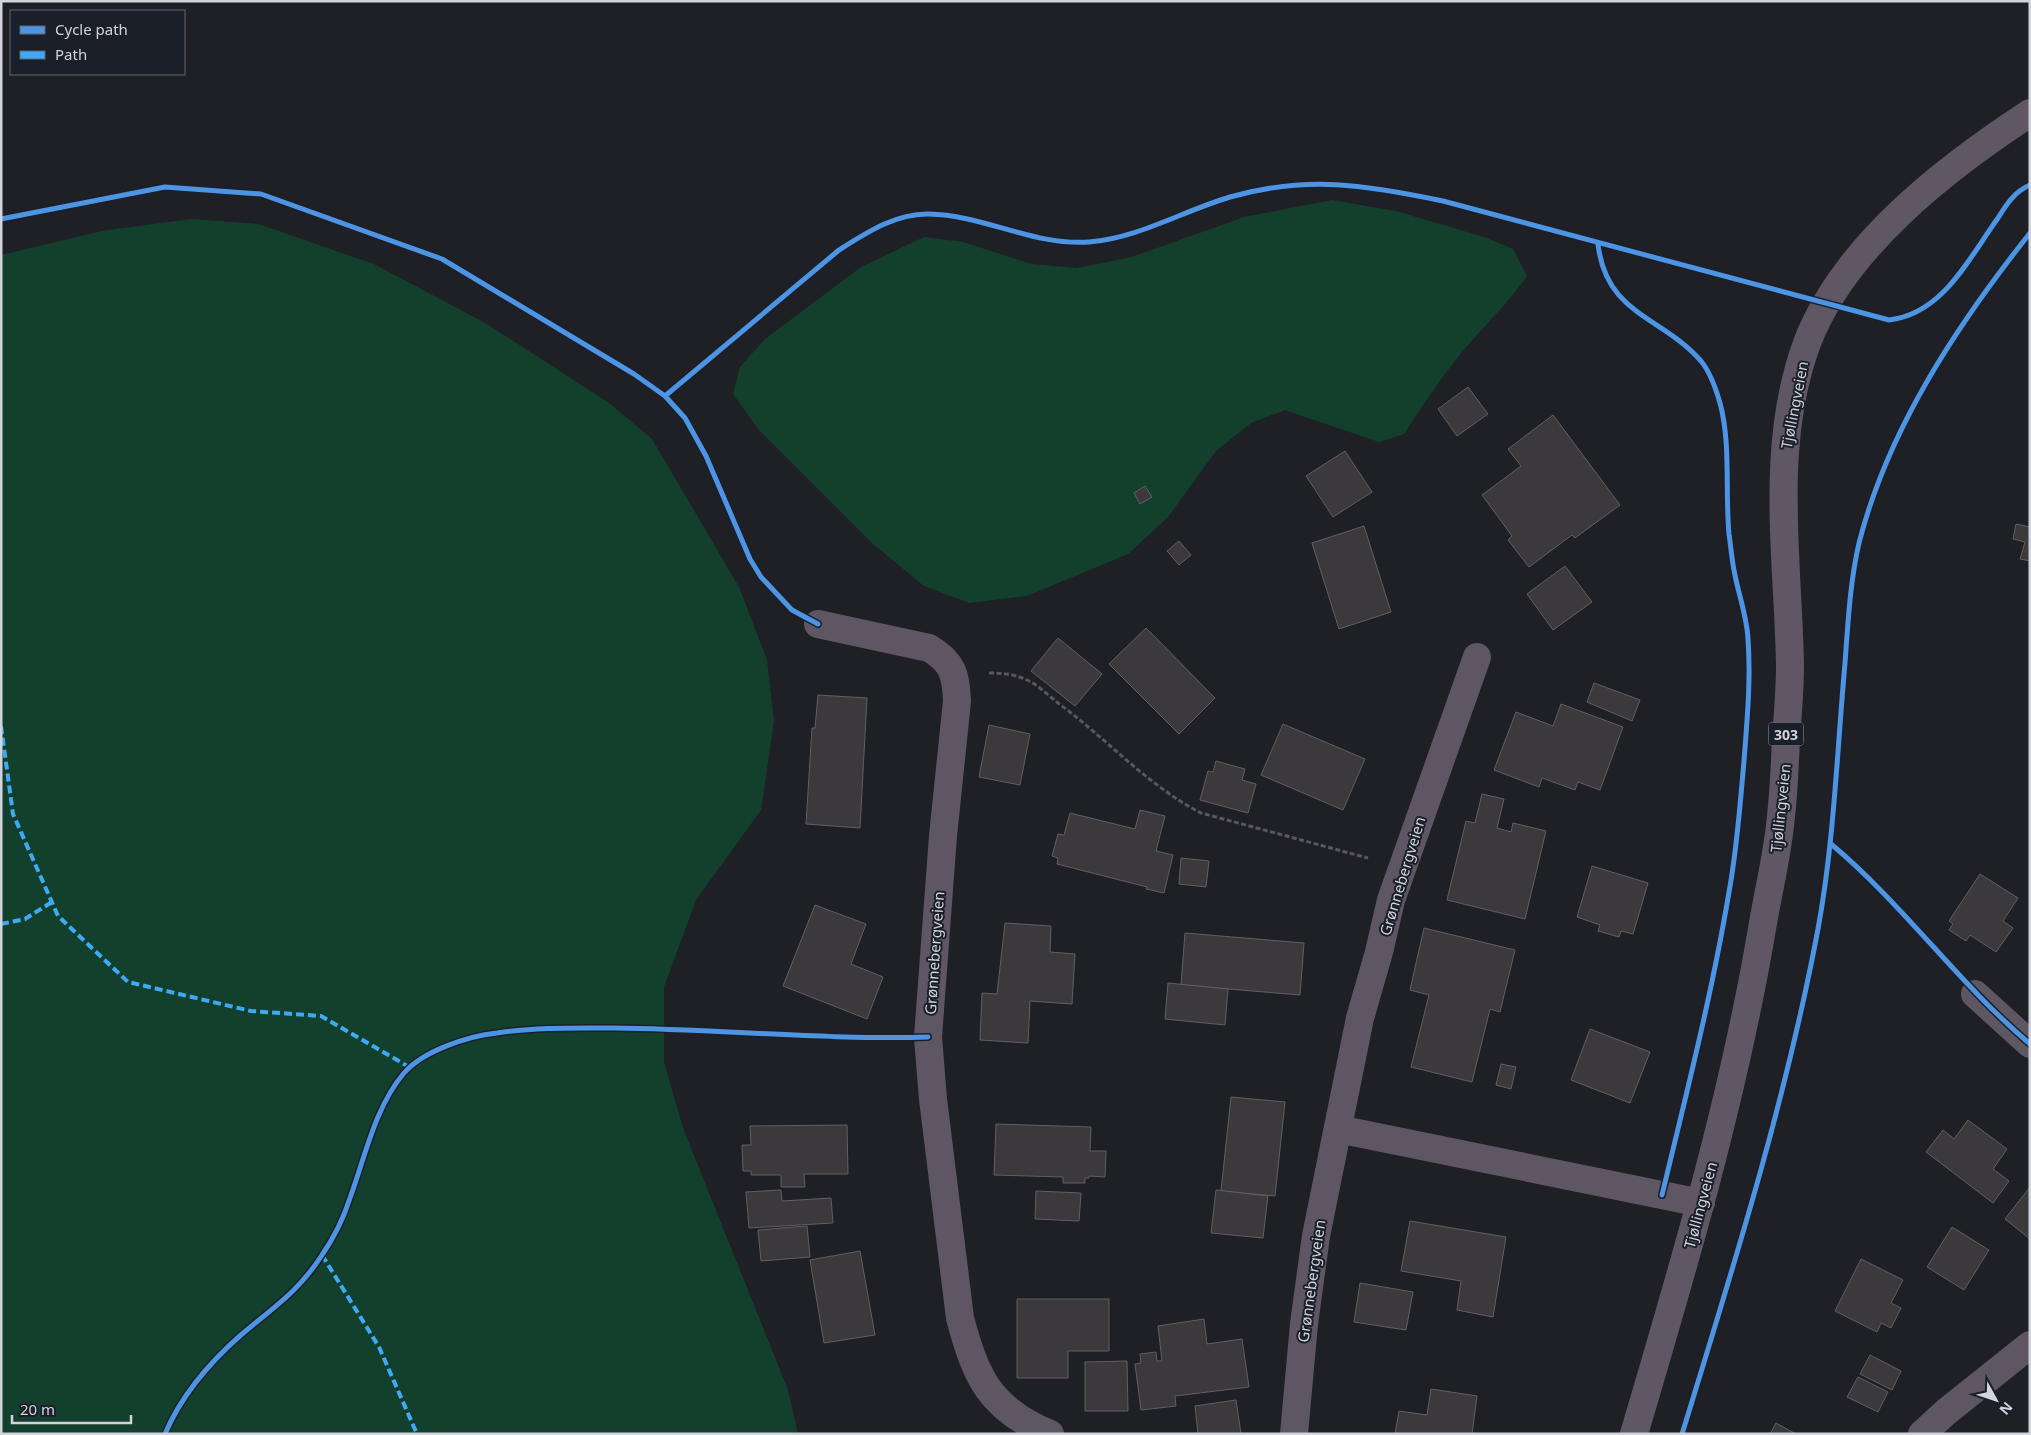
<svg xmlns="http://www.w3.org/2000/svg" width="2031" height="1435" viewBox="0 0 2031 1435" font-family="'Noto Sans',sans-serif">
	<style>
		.green { fill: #13402c }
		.building { fill: #3b393b; stroke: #625f61 }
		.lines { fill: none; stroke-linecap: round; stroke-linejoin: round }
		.path { stroke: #5a565d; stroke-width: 3; stroke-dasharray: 5 2.5; stroke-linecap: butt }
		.minor { stroke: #5e5662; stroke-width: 28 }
		.major { stroke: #5f5764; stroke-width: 28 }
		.quiet { stroke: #3fa9f5; stroke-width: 4; stroke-dasharray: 8 4; stroke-linecap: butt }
		.cycleway-casing { stroke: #1b1f2a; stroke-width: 8 }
		.cycleway { stroke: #4d94e3; stroke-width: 5 }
		.labels { text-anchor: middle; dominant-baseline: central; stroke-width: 4; stroke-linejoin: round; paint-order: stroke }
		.shield { fill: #1b1f2a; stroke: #9a9ea7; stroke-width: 1 }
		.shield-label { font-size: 14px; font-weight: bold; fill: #d1d4dc }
		.street-label { font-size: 15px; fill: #d1d4dc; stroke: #1b1f2a }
	</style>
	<rect width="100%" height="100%" fill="#1e2026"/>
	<!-- green -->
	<g class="green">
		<path d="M1332,200L1396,211L1484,237L1513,249L1527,276C1508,303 1484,326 1462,352C1441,378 1422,406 1404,434L1379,442L1285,410L1251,423L1216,451L1168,517L1128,554L1027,596L969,603L924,586L872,543L759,430L733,394L740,367L765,339L861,267L924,237L963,242L1032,264L1077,268L1132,257L1244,217Z"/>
		<polygon points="191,219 258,224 374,264 487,324 609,403 652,439 739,587 767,660 774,721 761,810 696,900 664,987 664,1062 683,1128 788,1390 798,1434 1,1434 1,255 102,231"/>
	</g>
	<!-- building -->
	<g class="building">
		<polygon points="1468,387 1488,414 1457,436 1438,409"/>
		<polygon points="1553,415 1620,505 1575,538 1572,535 1529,567 1508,540 1512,536 1482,495 1521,466 1508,449"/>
		<polygon points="1345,451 1372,492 1333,517 1306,476"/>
		<polygon points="1145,486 1152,497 1140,504 1134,493"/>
		<polygon points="2016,524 2030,527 2030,561 2020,559 2025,542 2013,539"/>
		<polygon points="1364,526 1391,612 1339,629 1312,543"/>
		<polygon points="1179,541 1191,555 1179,565 1167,551"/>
		<polygon points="1565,566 1592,602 1553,630 1527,594"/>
		<polygon points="1146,628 1215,698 1179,734 1109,664"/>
		<polygon points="1058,638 1102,674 1075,706 1031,671"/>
		<polygon points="1594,683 1640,700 1632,721 1587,702"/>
		<polygon points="818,695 867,698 860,828 806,824 812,728 815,728"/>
		<polygon points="1561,704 1623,727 1600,790 1578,782 1575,790 1542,778 1539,787 1494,770 1516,712 1553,726"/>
		<polygon points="1283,724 1365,759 1343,810 1261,775"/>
		<polygon points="989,725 1030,734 1020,785 979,777"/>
		<polygon points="1216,761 1245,769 1242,780 1256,784 1248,813 1200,800 1208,771 1213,772"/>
		<polygon points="1482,794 1504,799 1497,828 1511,832 1513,823 1546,831 1525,919 1447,900 1466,821 1475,823"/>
		<polygon points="1140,810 1165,816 1156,851 1173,855 1164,893 1146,889 1147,887 1057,864 1058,858 1052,856 1058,834 1064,835 1070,813 1135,829"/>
		<polygon points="1181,858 1209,861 1206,887 1179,884"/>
		<polygon points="1592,866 1648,883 1633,934 1621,931 1619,937 1598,931 1600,925 1577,917"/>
		<polygon points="1980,874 2018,898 2003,921 2013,928 1996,952 1970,935 1966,941 1949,930 1953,924 1949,921"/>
		<polygon points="815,905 866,924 851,964 883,977 867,1019 783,986"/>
		<polygon points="1005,923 1051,926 1050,952 1075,954 1072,1004 1030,1001 1028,1043 980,1040 982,993 997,994"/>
		<polygon points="1424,928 1515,950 1500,1012 1490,1009 1472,1082 1411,1067 1429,995 1410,990"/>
		<polygon points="1185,933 1304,943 1300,995 1181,985"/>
		<polygon points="1168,983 1228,989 1225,1025 1165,1019"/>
		<polygon points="1590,1029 1650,1052 1630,1103 1571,1080"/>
		<polygon points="1501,1064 1516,1067 1511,1089 1496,1085"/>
		<polygon points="1231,1097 1285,1102 1275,1196 1221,1191"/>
		<polygon points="1968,1120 2007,1149 1993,1169 2009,1181 1993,1203 1926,1152 1943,1130 1954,1139"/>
		<polygon points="996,1124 1091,1127 1090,1151 1106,1151 1105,1177 1089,1176 1089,1178 1085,1178 1085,1183 1063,1183 1063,1177 994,1175"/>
		<polygon points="847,1125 848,1174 804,1174 805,1187 781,1187 781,1175 751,1175 751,1171 743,1171 742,1145 751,1145 750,1126"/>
		<polygon points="2030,1187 2030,1239 2005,1219"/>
		<polygon points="781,1190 782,1201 831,1198 833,1223 749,1228 746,1192"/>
		<polygon points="1216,1190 1268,1196 1263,1238 1211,1233"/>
		<polygon points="1036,1191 1081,1193 1079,1221 1035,1219"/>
		<polygon points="1410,1221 1506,1237 1493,1317 1457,1310 1461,1281 1401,1271"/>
		<polygon points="807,1226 810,1257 761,1261 758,1230"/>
		<polygon points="1952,1227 1989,1250 1964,1290 1927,1267"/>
		<polygon points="860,1251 875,1335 824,1343 810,1260"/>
		<polygon points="1861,1259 1903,1280 1891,1303 1901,1308 1891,1328 1881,1323 1877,1332 1835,1311"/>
		<polygon points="1360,1283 1413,1292 1406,1330 1354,1322"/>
		<polygon points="1017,1299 1109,1299 1109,1351 1068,1351 1068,1378 1017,1378"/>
		<polygon points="1204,1319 1207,1344 1242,1339 1249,1387 1175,1396 1176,1406 1141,1410 1135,1364 1141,1363 1140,1354 1156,1352 1157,1361 1162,1361 1158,1326"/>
		<polygon points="1870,1355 1901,1371 1892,1390 1860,1374"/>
		<polygon points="1127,1361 1128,1411 1085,1411 1085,1362"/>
		<polygon points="1858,1377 1888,1392 1878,1412 1847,1397"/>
		<polygon points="1431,1389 1477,1396 1472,1434 1395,1434 1399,1411 1427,1415"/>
		<polygon points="1236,1400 1241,1434 1198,1434 1195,1406"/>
		<polygon points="1776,1423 1796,1434 1770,1434"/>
	</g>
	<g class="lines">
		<!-- path -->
		<path class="path" d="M989,673C1003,673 1014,674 1027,680C1038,685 1048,695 1058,703C1106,738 1148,786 1201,813L1368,858"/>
		<!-- minor -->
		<g class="minor">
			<path d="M818,624L929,648C953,662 956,675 957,701L943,836L928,1037L933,1099L960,1318C976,1378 990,1409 1050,1434"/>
			<polyline points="1975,994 2030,1044"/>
			<polyline points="1338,1129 1701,1203"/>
			<polyline points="1294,1434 1304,1324 1316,1236 1360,1018 1379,952 1391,900 1477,657"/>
			<polyline points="1922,1434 1946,1412 2030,1345"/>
		</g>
		<!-- major -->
		<path class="major" d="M1634,1434C1684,1265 1734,1097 1763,923C1769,888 1778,852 1781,816C1784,790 1785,763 1786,737C1788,713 1790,689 1790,665C1788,558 1769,446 1807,343C1844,246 1946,168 2030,113"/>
		<!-- quiet -->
		<g class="quiet">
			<polyline points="1,726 13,814 58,916 128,982 251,1011 321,1016 409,1067"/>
			<polyline points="1,924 25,919 52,902"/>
			<polyline points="322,1255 379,1347 417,1434"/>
		</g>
		<!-- cycleway casing -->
		<g class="cycleway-casing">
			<g id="cycleway">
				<polyline points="1,219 165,187 261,194 442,259 634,374 665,396 685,418 706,456 750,559 761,577 792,610 818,624"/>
				<path d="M1598,244C1606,315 1662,316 1701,361C1710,372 1716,389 1720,403C1731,443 1725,492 1729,534C1731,548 1732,562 1735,575C1739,596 1747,617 1748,639C1751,680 1747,721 1744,761C1740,805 1737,849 1729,892C1712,994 1686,1095 1662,1195"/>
				<path d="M665,396L839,250C866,233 896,213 929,214C984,215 1033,246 1089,242C1138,238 1183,211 1230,197C1307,175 1366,185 1443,201L1889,320C1943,314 1969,258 1998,218C2006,205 2015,191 2030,185"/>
				<path d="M1831,844C1903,904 1958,983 2030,1044"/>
				<path d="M165,1434C181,1396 211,1361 242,1334C274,1307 299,1291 322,1255C333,1239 344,1217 350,1198C365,1157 375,1107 404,1073C423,1051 468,1036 497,1033C536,1027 575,1028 614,1028C719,1029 823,1040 928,1037"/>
				<path d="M1682,1434C1733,1268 1786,1100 1818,929C1834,842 1837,752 1845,663C1848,623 1850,582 1859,543C1888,429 1957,325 2030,233"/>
			</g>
		</g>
		<!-- cycleway -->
		<use href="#cycleway" class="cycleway"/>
	</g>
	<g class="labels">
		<!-- shield labels -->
		<rect class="shield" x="1768.5" y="722.5" width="35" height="23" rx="4"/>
		<g class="shield-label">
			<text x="1786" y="734">303</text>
		</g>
		<!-- street labels -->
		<g class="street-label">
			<text transform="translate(1794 405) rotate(-79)">Tjøllingveien</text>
			<text transform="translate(1780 808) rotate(-84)">Tjøllingveien</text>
			<text transform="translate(1402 876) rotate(-73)">Grønnebergveien</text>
			<text transform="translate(934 953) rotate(-86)">Grønnebergveien</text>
			<text transform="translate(1700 1205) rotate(-75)">Tjøllingveien</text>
			<text transform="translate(1311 1281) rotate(-82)">Grønnebergveien</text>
		</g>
	</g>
	<!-- border -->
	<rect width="2031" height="1435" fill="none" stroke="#d1d4dc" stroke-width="5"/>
	<!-- legend -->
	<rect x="10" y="10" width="175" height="65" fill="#1b1f2a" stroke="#646771"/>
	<rect x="20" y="26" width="25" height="8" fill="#4d94e3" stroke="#646771"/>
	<text x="55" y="35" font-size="15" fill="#d1d4dc">Cycle path</text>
	<rect x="20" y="51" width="25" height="8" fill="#3fa9f5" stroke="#646771"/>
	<text x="55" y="60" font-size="15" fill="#d1d4dc">Path</text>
	<!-- north arrow -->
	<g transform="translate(1996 1400) rotate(130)" stroke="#1b1f2a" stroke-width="4" paint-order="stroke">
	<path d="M0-4L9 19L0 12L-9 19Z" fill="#d1d4dc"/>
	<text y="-8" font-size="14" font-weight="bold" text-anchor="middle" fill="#d1d4dc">N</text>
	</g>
	<!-- scale -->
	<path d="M12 1415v8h119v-8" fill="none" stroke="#d1d4dc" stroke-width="2.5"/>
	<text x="20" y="1415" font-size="15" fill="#d1d4dc" stroke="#1b1f2a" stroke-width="4" paint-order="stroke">20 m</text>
</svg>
